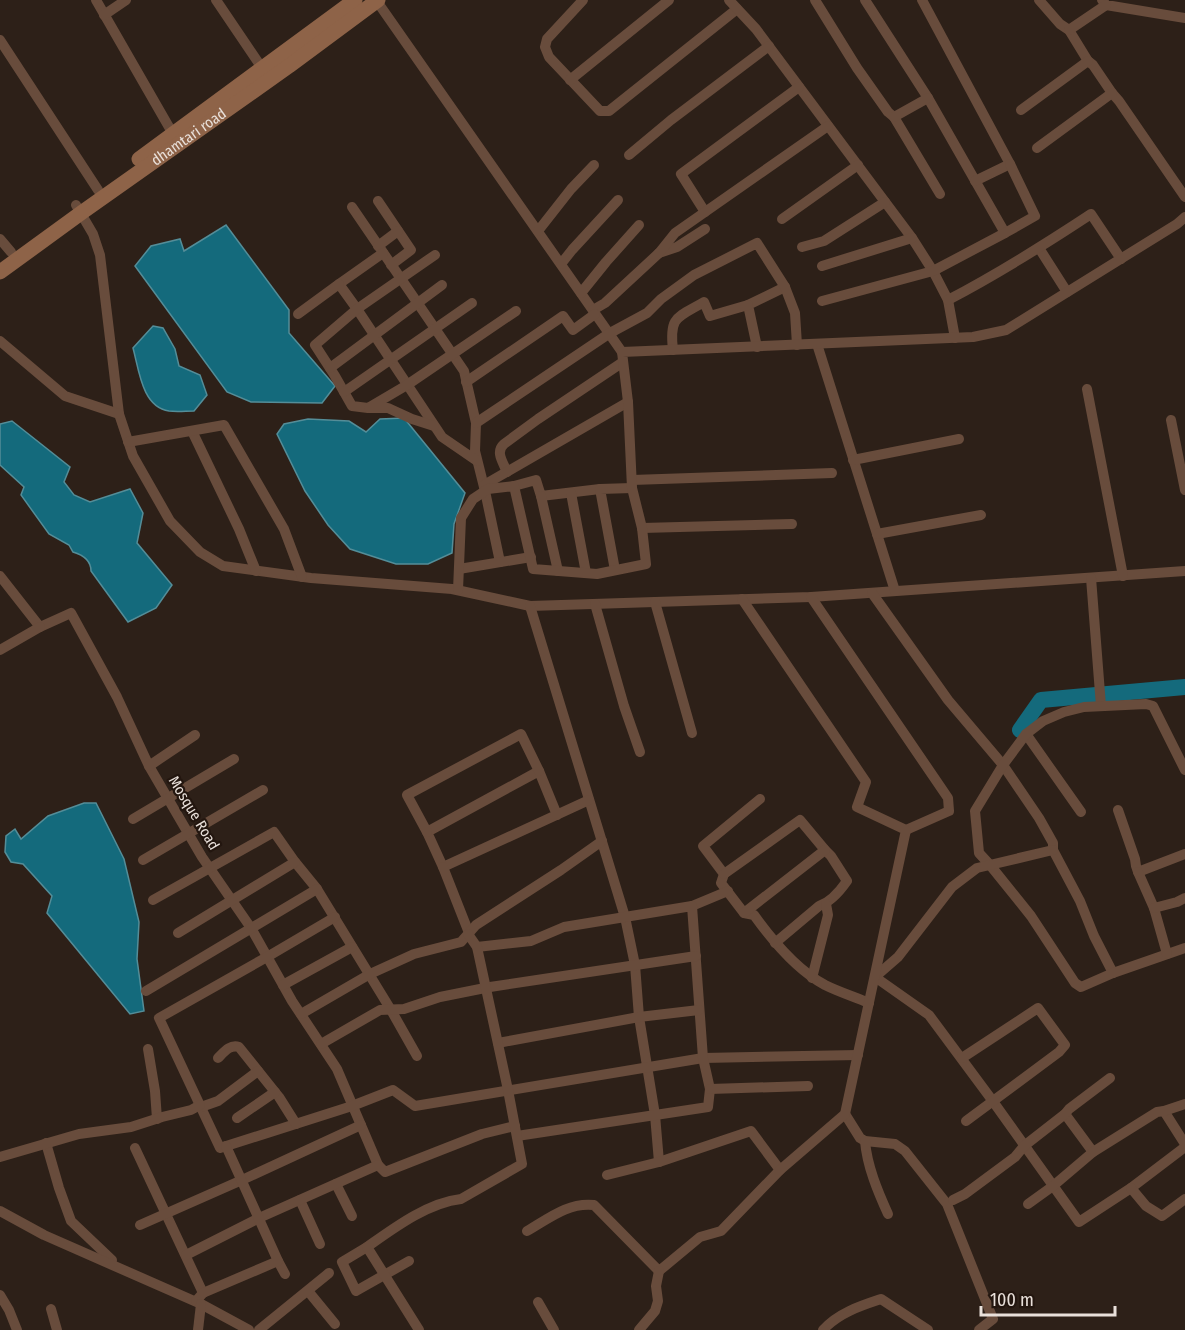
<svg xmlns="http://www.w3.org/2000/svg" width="1185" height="1330" viewBox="0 0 1185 1330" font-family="'Fira Sans Condensed',sans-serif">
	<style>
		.water { fill: #146a7c; stroke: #548d98; stroke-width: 1.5 }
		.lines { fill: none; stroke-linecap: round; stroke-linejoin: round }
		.river { stroke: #146a7c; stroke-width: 16 }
		.minor { stroke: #684c3c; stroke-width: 10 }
		.secondary { stroke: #8e6348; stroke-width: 15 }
		.labels { text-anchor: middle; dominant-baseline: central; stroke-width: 4.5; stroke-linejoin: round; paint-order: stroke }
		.street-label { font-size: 15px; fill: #e9e0da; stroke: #23160f }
	</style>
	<rect width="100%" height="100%" fill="#2d2018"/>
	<!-- water -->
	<g class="water">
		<polygon points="226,225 289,310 289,333 335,386 322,403 251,402 227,392 135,266 151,246 180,239 184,251"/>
		<path d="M153,326L163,328L175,349L179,366L200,375L207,395L194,411C186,411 177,412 169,411C142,407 139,370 133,348Z"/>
		<polygon points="404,418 465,493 454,524 452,553 428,564 396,564 350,549 328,525 305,491 277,434 284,424 308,419 349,421 366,432 380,419"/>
		<path d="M12,421L70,467L64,482L74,495L90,502L130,489L143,513L137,543L172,585L156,608L128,622L91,571C91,560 83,555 73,552L69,545L49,534L21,495L24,487L0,465V424Z"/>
		<polygon points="84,803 96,803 124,859 139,922 137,959 144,1011 130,1014 47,913 52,896 23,864 11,862 5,852 6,836 15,829 21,839 48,816"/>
	</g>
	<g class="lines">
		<!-- river -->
		<polyline class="river" points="1020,730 1041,700 1185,687"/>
		<!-- minor -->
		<g class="minor">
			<polyline points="96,0 173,134"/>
			<polyline points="216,0 262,68"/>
			<polyline points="376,0 622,352"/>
			<polyline points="583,0 547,39 545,47 549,57 600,111 609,111 737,9"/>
			<polyline points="729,0 756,29 912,238 933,271 948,300 955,338"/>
			<polyline points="815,0 857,68 888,112 894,117 940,194"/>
			<polyline points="865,0 928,98 1005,233"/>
			<polyline points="922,0 1010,164 975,181"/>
			<polyline points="1039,0 1060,24 1069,30 1088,61 1093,65 1112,93 1119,101 1185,197"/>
			<polyline points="1102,0 1106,5 1185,18"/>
			<polyline points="104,15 126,0"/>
			<polyline points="1069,30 1106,5"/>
			<polyline points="0,40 98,190"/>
			<polyline points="570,80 669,0"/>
			<polyline points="1021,110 1088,61"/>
			<polyline points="894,117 928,98"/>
			<polyline points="1037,148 1112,93"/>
			<polyline points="629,155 671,120 769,46"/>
			<polyline points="378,201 411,250 391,265"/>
			<polyline points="76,205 93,234 100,255 119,414 133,456 170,521 200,552 223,566 311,578 452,589 530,606 811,597 1185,571"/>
			<polyline points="352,207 464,371 476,423 475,451 485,491 500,562"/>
			<polyline points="705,212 681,174 799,87"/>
			<polyline points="782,219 858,165"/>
			<polyline points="538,231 571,189 594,165"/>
			<polyline points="0,239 11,252"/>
			<polyline points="378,246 398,231"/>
			<polyline points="802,247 824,241 885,202"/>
			<polyline points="1039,248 1067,292"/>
			<polyline points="383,253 339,284 357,309 442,437 477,461"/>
			<polyline points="659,253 677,247 705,229"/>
			<polyline points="435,255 357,309 315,345 335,376 352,406 368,408 407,385 516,311"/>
			<polyline points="561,264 572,250 618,200"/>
			<polyline points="822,266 912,238"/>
			<polyline points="581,293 606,262 639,225"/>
			<path d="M948,300C998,274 1044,245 1091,214L1121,259"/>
			<polyline points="822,301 933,271 1005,233 1035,216 1010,164"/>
			<polyline points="593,310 605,303 659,253 675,233 828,126"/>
			<polyline points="298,314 339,284"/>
			<polyline points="0,341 65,396 119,414"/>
			<polyline points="817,344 895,591"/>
			<polyline points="757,347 748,305 785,287"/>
			<path d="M673,350C669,316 677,318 704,302L710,316L748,305"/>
			<polyline points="330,368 442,285"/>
			<polyline points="466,382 563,316 573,330 595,314"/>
			<polyline points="1087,389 1123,576"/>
			<polyline points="344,392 472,303"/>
			<polyline points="369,408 388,408 412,419 434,426"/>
			<polyline points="1171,420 1185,490"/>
			<polyline points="476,423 610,333 647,313 661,299 694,275 757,243 785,287 795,313 797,345"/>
			<polyline points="192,431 239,529 256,571"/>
			<polyline points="128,442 224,425 284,529 302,577"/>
			<polyline points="853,460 959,439"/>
			<path d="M507,472C503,462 495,452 504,444L538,419L623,362"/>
			<polyline points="632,480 832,473"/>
			<polyline points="484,485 628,402"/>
			<polyline points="514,486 536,480 541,496 600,489"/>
			<polyline points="571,493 586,573"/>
			<polyline points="541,496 558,571"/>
			<polyline points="642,528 792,524"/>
			<polyline points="877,534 981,515"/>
			<polyline points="459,569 531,557"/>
			<polyline points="615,570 600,489 632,488"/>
			<polyline points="0,576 40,627 71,613 117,697 149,766 174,809 202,857 251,928 292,1001 337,1069 378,1165"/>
			<polyline points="1091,578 1101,706"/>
			<polyline points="458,590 461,518 473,499 488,489 514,486 533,569 597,574 646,564 642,528 632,488 628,402 622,352 973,337 1006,330 1177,224 1185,217"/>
			<polyline points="872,593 948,700 1003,765 1039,818 1053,843 1053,850 1080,901 1094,936 1113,973"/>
			<polyline points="811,597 948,798 949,811 906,830"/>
			<polyline points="655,602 692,733"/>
			<polyline points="595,604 624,706 640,752"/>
			<polyline points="530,606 625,917 635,965 639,1017 655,1115 659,1162"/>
			<polyline points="0,650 40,627"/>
			<polyline points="1026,734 1081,812"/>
			<polyline points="149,766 195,735"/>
			<polyline points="1185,770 1153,706 1146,704 1084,707 1064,712 1043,721 1026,734 1003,765 975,811 979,853 990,865 1031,916 1075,983 1081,987 1113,973 1185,948"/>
			<path d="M760,799L703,846L724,874L721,883L744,913L754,915C772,940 797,970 825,985C839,992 855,997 869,1003"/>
			<polyline points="1118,810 1135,859 1136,866 1138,872 1185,854"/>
			<polyline points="557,815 539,771 427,832 443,867 589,800"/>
			<polyline points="133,819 234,759"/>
			<polyline points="427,832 407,795 521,734 539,771"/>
			<polyline points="1053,850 977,868 952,887 898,957 875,977 929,1015 992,1100 1079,1222 1131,1188 1185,1147"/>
			<polyline points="143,860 263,790"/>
			<polyline points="443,867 469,933"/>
			<polyline points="1138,872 1154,908 1167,954"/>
			<path d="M724,874L800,820L825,850L831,856L847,881C840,891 831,902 819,906L775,943"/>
			<polyline points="153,900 274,832 295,862 317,889 391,1010 417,1056"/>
			<polyline points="692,906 728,891"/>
			<polyline points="1154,908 1177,902 1185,898"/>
			<polyline points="744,913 825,850"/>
			<polyline points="335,917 267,957 159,1018 220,1148 352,1106 393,1090 415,1106 703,1058 858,1055"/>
			<polyline points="178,933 295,862"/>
			<polyline points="477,947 531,941 564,927 692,906 703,1058 710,1089 708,1107 517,1136"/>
			<polyline points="812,978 828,915 826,904"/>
			<polyline points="283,985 352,947"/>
			<polyline points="146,991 317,889"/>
			<polyline points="301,1014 370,974 414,954 461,942 476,925 561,870 602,841"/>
			<polyline points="498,1043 639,1017 699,1010"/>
			<polyline points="321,1044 380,1010 404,1009 440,997 490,987 696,956"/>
			<polyline points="148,1049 155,1091 157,1119"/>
			<path d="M218,1058C224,1052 230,1044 239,1047L279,1097L296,1124"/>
			<polyline points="962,1058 1038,1008 1065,1045 1059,1052 966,1121"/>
			<polyline points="710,1089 808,1086"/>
			<polyline points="201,1107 218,1101 258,1071"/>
			<polyline points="1164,1111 1185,1144"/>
			<polyline points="845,1114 860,1138 865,1141 895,1144 905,1151 947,1204 993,1319 979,1330"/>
			<polyline points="1065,1114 1093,1152"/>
			<polyline points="237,1118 275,1092"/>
			<path d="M865,1141C867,1166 878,1192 888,1214"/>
			<polyline points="46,1143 59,1188 71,1221 112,1260"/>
			<polyline points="135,1148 203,1293"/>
			<polyline points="0,1157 79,1134 131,1127 162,1117 191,1110 200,1105"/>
			<polyline points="607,1175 659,1162 751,1131 780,1170"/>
			<polyline points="336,1184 352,1216"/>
			<polyline points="1131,1188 1146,1206 1162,1216 1185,1199"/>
			<polyline points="300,1200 320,1244"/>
			<polyline points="953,1200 965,1194 1015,1157 1024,1146 1065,1114 1069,1109 1110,1078"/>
			<polyline points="1028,1204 1053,1186 1093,1152 1157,1112 1164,1111 1185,1104"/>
			<polyline points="0,1211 44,1235 201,1304 249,1330"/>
			<polyline points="140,1225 242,1180 361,1125"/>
			<path d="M527,1231C548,1219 568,1202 594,1205L659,1271L700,1237L721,1231L780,1170L845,1114L906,830L857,807L866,782L742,599"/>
			<polyline points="367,1247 342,1262 356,1291 409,1261"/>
			<polyline points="186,1255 259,1218 378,1165 385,1172 482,1134 515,1126"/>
			<polyline points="278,1261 285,1274"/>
			<polyline points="308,1291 335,1324"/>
			<polyline points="0,1295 9,1310 17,1330"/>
			<polyline points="196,1301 203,1293 278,1261 226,1146"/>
			<polyline points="538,1302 554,1330"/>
			<polyline points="51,1309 57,1330"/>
			<polyline points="198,1330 201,1304"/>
			<polyline points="259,1330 329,1273"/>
			<path d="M419,1330L367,1247C394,1228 427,1203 461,1199L522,1164L508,1090L477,947L468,934"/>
			<polyline points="639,1330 655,1311 658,1301 656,1286 659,1271"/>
			<path d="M823,1330C838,1313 860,1306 881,1299L928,1330"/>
		</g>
		<!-- secondary -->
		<g class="secondary">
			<polyline points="139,159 355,0"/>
			<path id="s1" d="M0,272L81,213L289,66L378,0"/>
		</g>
	</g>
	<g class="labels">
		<!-- street labels -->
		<g class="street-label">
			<text stroke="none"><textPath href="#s1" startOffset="232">dhamtari road</textPath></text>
			<text transform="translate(194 813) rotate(59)">Mosque Road</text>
		</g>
	</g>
	<!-- scale -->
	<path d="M981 1306v9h134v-9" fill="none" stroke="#e9e0da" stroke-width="3"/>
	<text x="990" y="1306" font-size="18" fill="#e9e0da" stroke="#23160f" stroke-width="4.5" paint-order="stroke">100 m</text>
</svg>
